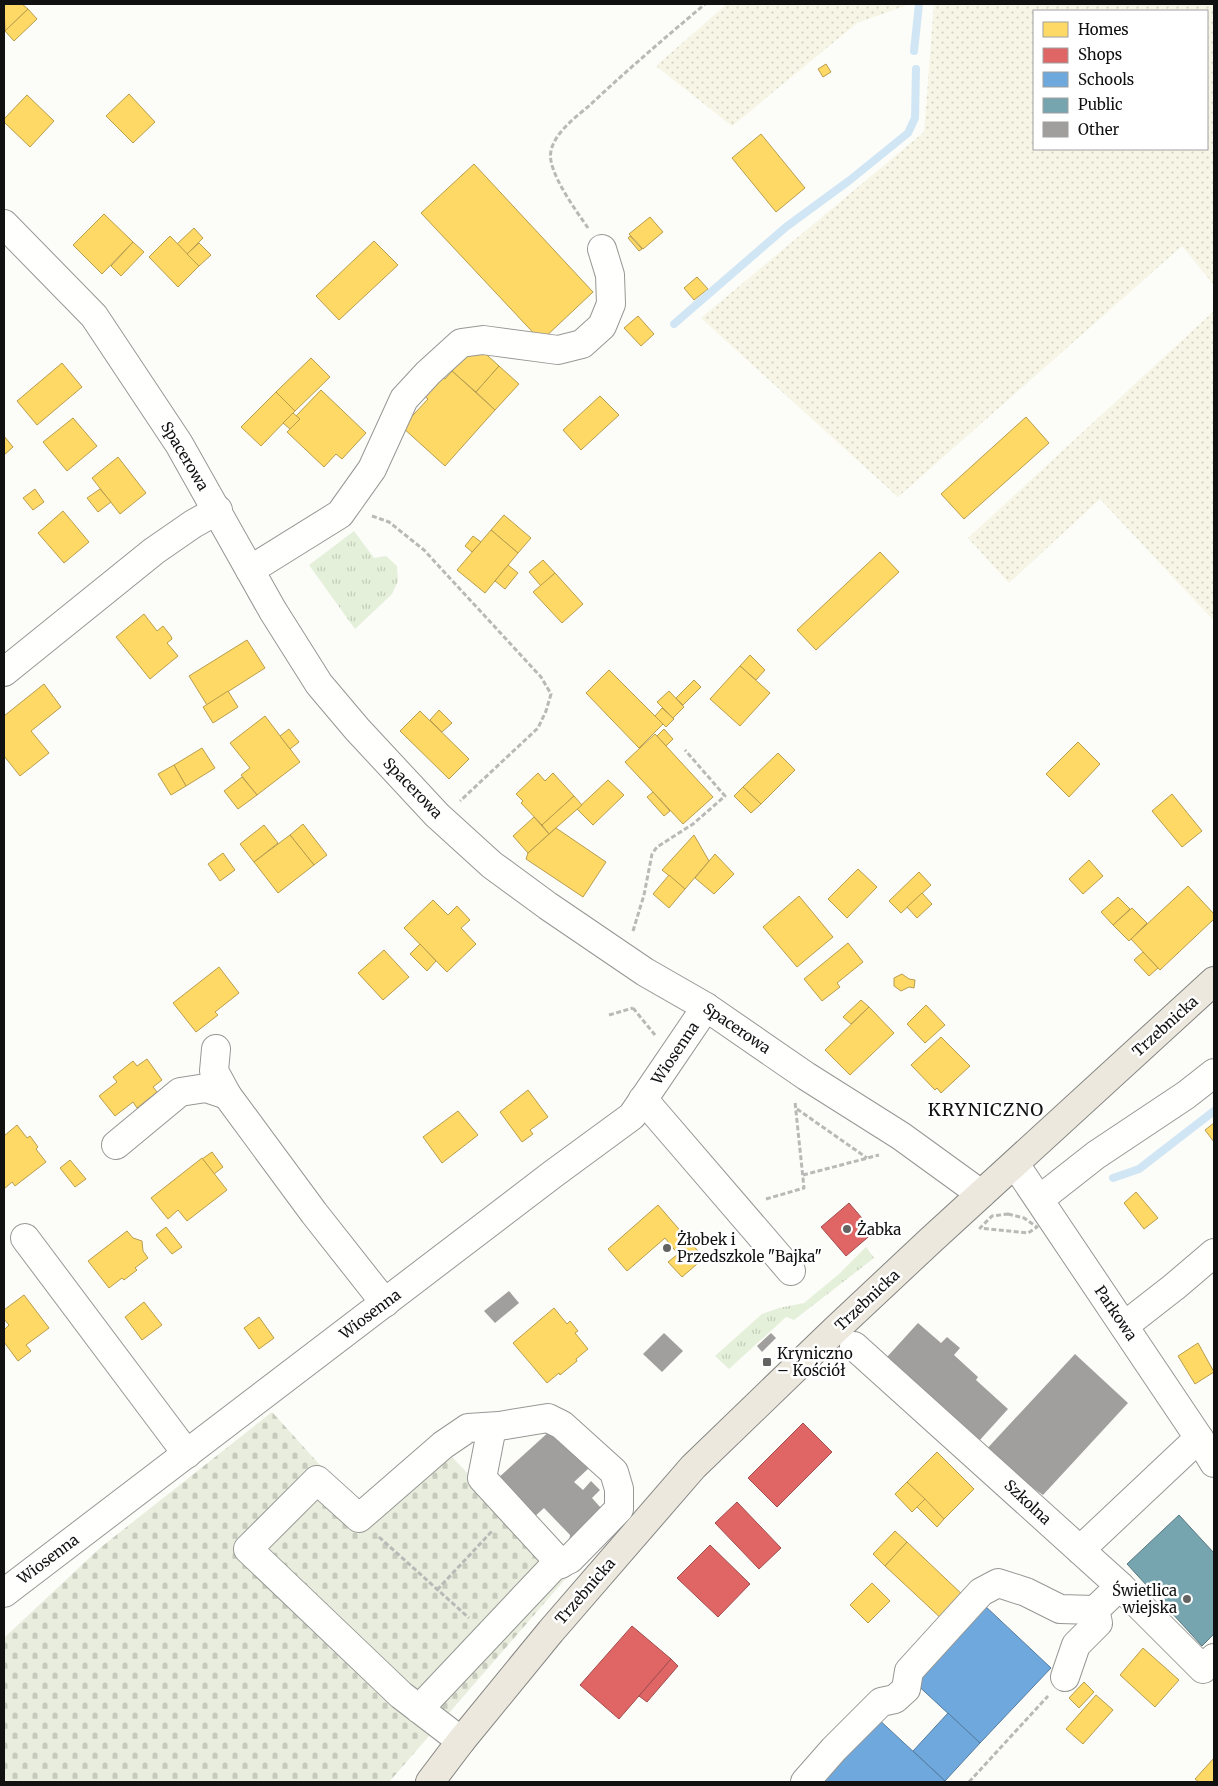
<svg xmlns="http://www.w3.org/2000/svg" width="1218" height="1786" viewBox="0 0 1218 1786" font-family="Merriweather,serif">
	<style>
		.farmland { fill: url(#farmland-dots); fill-rule: evenodd }
		.grass { fill: url(#grass-tufts) }
		.cemetery { fill: url(#cemetery-stones) }
		.homes { fill: #ffd966; stroke: #b89d4c }
		.shops { fill: #e06666; stroke: #a24c4c }
		.schools { fill: #6fa8dc; stroke: #537b9f }
		.public { fill: #76a5af; stroke: #587980 }
		.lines { fill: none; stroke-linecap: round; stroke-linejoin: round }
		.stream { stroke: #d1e6f4; stroke-width: 8 }
		.building { fill: #a09f9d }
		.minor-casing { stroke: #979795; stroke-width: 30 }
		.major-casing { stroke: #848482; stroke-width: 30 }
		.path { stroke: #b9b9b8; stroke-width: 3; stroke-dasharray: 5 2.5; stroke-linecap: butt }
		.minor { stroke: #fffffe; stroke-width: 28 }
		.major { stroke: #ece8dd; stroke-width: 28 }
		.poi-dot { fill: #636362; stroke: #fff; stroke-width: 2 }
		.labels { text-anchor: middle; dominant-baseline: central; stroke-width: 5; stroke-linejoin: round; paint-order: stroke }
		.street-label { font-size: 15px; fill: #111; stroke: #fff }
		.poi-label { font-size: 15px; fill: #111; stroke: #fff; text-anchor: start }
		.quarter-label { font-size: 18px; letter-spacing: 1px; fill: #111; stroke: #fff }
	</style>
	<defs>
		<pattern id="farmland-dots" width="8" height="8" patternUnits="userSpaceOnUse" patternTransform="scale(1.25)"><rect width="8" height="8" fill="#f7f6e6"/><path d="M2 2h.1M6 6h.1" fill="none" stroke="#d3d2c4" stroke-width="1.8" stroke-linecap="round"/></pattern>
		<pattern id="grass-tufts" width="24" height="20" patternUnits="userSpaceOnUse" patternTransform="scale(1.25)"><rect width="24" height="20" fill="#e5f0da"/><path d="M3 7l-1-3M5 7V3M7 7l1-3M15 17l-1-3M17 17v-4M19 17l1-3" fill="none" stroke="#c3cdba"/></pattern>
		<pattern id="cemetery-stones" width="16" height="16" patternUnits="userSpaceOnUse" patternTransform="scale(1.25)"><rect width="16" height="16" fill="#e8eddd"/><path d="M2 7V4a2 2 0 0 1 4 0v3zM10 15v-3a2 2 0 0 1 4 0v3z" fill="#c6cabd"/></pattern>
	</defs>
	<rect width="100%" height="100%" fill="#fcfcf8"/>
	<!-- farmland -->
	<g class="farmland">
		<polygon points="727,4 906,4 905,6 857,23 732,126 656,66"/>
		<path d="M934,4H1214V285L1182,246L898,497L701,318L924,132ZM1034,11H1207V149H1034Z"/>
		<polygon points="1214,311 1214,621 1100,499 1009,583 968,538"/>
	</g>
	<!-- grass -->
	<g class="grass">
		<polygon points="354,531 374,558 386,556 397,566 398,581 392,594 355,629 309,565"/>
		<polygon points="866,1247 874,1258 794,1320 786,1317 729,1369 715,1356 762,1314 779,1308 804,1303 839,1274"/>
	</g>
	<!-- cemetery -->
	<polygon class="cemetery" points="272,1412 319,1464 371,1515 448,1453 567,1577 389,1782 4,1782 4,1638 100,1548"/>
	<!-- homes -->
	<g class="homes">
		<polygon points="4,4 22,4 28,9 5,31"/>
		<polygon points="28,9 37,19 14,41 5,31"/>
		<polygon points="826,64 831,72 823,77 818,69"/>
		<polygon points="129,94 155,122 133,143 106,116"/>
		<polygon points="27,95 54,121 30,147 4,122 4,119"/>
		<polygon points="761,134 805,188 776,212 732,158"/>
		<polygon points="474,164 593,292 541,341 421,213"/>
		<polygon points="104,214 133,242 102,274 73,245"/>
		<polygon points="650,217 663,232 643,249 629,234"/>
		<polygon points="194,228 203,238 187,254 177,244"/>
		<polygon points="170,236 199,266 178,287 149,257"/>
		<polygon points="630,236 642,249 639,251 628,238"/>
		<polygon points="374,241 398,265 339,320 316,296"/>
		<polygon points="133,242 144,252 121,276 111,266"/>
		<polygon points="199,243 211,255 199,266 187,254"/>
		<polygon points="697,277 708,289 694,300 684,288"/>
		<polygon points="638,316 654,334 641,346 624,328"/>
		<polygon points="476,345 499,366 476,392 452,371"/>
		<polygon points="311,358 330,377 295,411 276,392"/>
		<polygon points="62,363 82,387 37,425 17,401"/>
		<polygon points="499,366 519,384 495,410 476,392"/>
		<polygon points="452,371 495,410 445,466 402,427 428,399 420,392 437,373 445,379"/>
		<polygon points="321,390 366,433 342,459 336,454 324,467 287,432 300,419 296,416"/>
		<polygon points="276,392 295,411 261,446 241,427"/>
		<polygon points="600,396 619,415 581,450 563,430"/>
		<polygon points="293,413 300,419 290,429 283,423"/>
		<polygon points="1026,417 1049,443 964,519 941,494"/>
		<polygon points="73,418 97,446 67,471 43,442"/>
		<polygon points="4,436 13,447 4,455"/>
		<polygon points="118,457 146,493 120,514 92,478"/>
		<polygon points="35,489 44,502 33,510 23,498"/>
		<polygon points="100,489 111,502 98,512 87,498"/>
		<polygon points="63,511 89,542 64,563 38,533"/>
		<polygon points="504,515 531,538 518,553 491,530"/>
		<polygon points="491,530 518,553 485,593 457,570"/>
		<polygon points="473,536 481,542 472,552 465,546"/>
		<polygon points="880,552 899,572 816,650 797,630"/>
		<polygon points="543,560 555,573 541,586 529,572"/>
		<polygon points="508,565 518,573 505,589 495,581"/>
		<polygon points="555,573 583,604 562,623 533,592"/>
		<polygon points="144,614 157,631 163,626 171,636 172,639 167,643 178,656 150,679 116,637"/>
		<polygon points="247,640 265,668 207,705 189,676"/>
		<polygon points="750,655 765,670 756,680 740,666"/>
		<polygon points="740,666 770,693 740,726 710,699"/>
		<polygon points="609,670 663,724 639,748 586,693"/>
		<polygon points="694,680 701,687 683,705 676,698"/>
		<polygon points="44,684 61,707 31,731 49,753 20,776 4,756 4,716"/>
		<polygon points="228,691 238,707 213,723 203,707"/>
		<polygon points="669,691 684,707 673,718 657,702"/>
		<polygon points="662,708 674,719 666,727 655,716"/>
		<polygon points="439,710 452,723 442,732 430,720"/>
		<polygon points="420,711 469,759 449,779 400,731"/>
		<polygon points="265,716 300,762 257,795 241,775 250,768 230,743"/>
		<polygon points="289,729 299,742 290,749 280,736"/>
		<polygon points="664,729 673,739 666,746 657,736"/>
		<polygon points="655,734 713,797 683,824 625,762"/>
		<polygon points="1078,742 1100,764 1069,797 1046,774"/>
		<polygon points="202,748 215,768 186,786 174,765"/>
		<polygon points="778,753 795,770 761,804 743,787"/>
		<polygon points="174,765 186,786 171,795 158,774"/>
		<polygon points="538,773 545,781 553,773 574,796 542,825 521,803 523,801 516,794"/>
		<polygon points="242,777 257,795 238,809 224,791"/>
		<polygon points="608,780 624,795 593,825 577,809"/>
		<polygon points="743,787 761,804 751,813 734,796"/>
		<polygon points="653,792 670,811 664,816 647,797"/>
		<polygon points="1172,794 1202,831 1182,847 1152,811"/>
		<polygon points="574,796 582,805 549,834 542,825"/>
		<polygon points="534,817 549,834 528,853 513,836"/>
		<polygon points="303,824 327,855 314,865 290,835"/>
		<polygon points="264,825 278,843 254,862 240,844"/>
		<polygon points="556,828 606,862 583,897 526,859 528,853"/>
		<polygon points="290,835 314,865 278,893 254,862"/>
		<polygon points="694,835 709,861 685,889 662,870"/>
		<polygon points="223,853 235,870 220,881 208,864"/>
		<polygon points="715,854 734,874 714,894 695,878"/>
		<polygon points="1089,860 1103,876 1083,894 1069,879"/>
		<polygon points="858,869 877,887 847,918 828,899"/>
		<polygon points="919,872 931,885 901,913 889,901"/>
		<polygon points="669,875 685,889 669,908 653,894"/>
		<polygon points="1188,886 1214,914 1214,919 1160,970 1131,939"/>
		<polygon points="922,893 932,904 917,918 907,907"/>
		<polygon points="799,896 833,937 797,967 763,927"/>
		<polygon points="1118,897 1130,909 1113,925 1101,912"/>
		<polygon points="433,900 448,915 457,906 470,920 461,928 476,944 447,972 404,928"/>
		<polygon points="1132,908 1147,923 1129,941 1113,925"/>
		<polygon points="848,943 863,962 837,983 840,987 822,1001 804,979"/>
		<polygon points="420,944 436,961 427,971 410,954"/>
		<polygon points="384,950 409,977 383,1000 358,973"/>
		<polygon points="1143,952 1158,968 1149,976 1134,960"/>
		<polygon points="219,967 239,993 215,1012 218,1015 196,1032 173,1003"/>
		<polygon points="902,974 909,979 915,980 914,988 909,987 901,991 894,986 894,978"/>
		<polygon points="861,1000 869,1007 851,1024 843,1017"/>
		<polygon points="926,1005 945,1025 925,1043 907,1024"/>
		<polygon points="869,1007 894,1033 850,1075 825,1050"/>
		<polygon points="941,1037 970,1066 941,1093 937,1088 935,1090 911,1065"/>
		<polygon points="147,1059 162,1080 153,1087 157,1092 137,1108 133,1102 115,1116 99,1096 117,1082 113,1077 133,1061 137,1066"/>
		<polygon points="528,1090 548,1117 530,1130 533,1134 522,1142 500,1112"/>
		<polygon points="458,1111 478,1135 442,1163 423,1137"/>
		<polygon points="1214,1123 1214,1142 1205,1130"/>
		<polygon points="17,1125 27,1138 30,1136 38,1147 36,1149 46,1162 15,1186 12,1182 4,1189 4,1136"/>
		<polygon points="212,1152 223,1167 214,1174 202,1159"/>
		<polygon points="202,1158 227,1190 187,1221 178,1210 168,1219 151,1198"/>
		<polygon points="70,1160 86,1179 75,1187 60,1168"/>
		<polygon points="1136,1192 1158,1218 1144,1229 1124,1203"/>
		<polygon points="658,1205 704,1258 682,1277 668,1262 678,1254 665,1238 627,1271 608,1249"/>
		<polygon points="166,1227 182,1247 172,1254 156,1235"/>
		<polygon points="127,1231 133,1238 142,1241 143,1251 148,1258 135,1268 137,1270 124,1280 122,1278 109,1288 88,1261"/>
		<polygon points="24,1295 49,1328 26,1345 31,1351 18,1361 4,1342 4,1330 9,1325 4,1319 4,1310"/>
		<polygon points="144,1302 162,1325 142,1340 125,1317"/>
		<polygon points="554,1308 567,1324 570,1321 578,1331 575,1333 588,1349 576,1359 577,1361 560,1375 559,1373 547,1383 513,1343"/>
		<polygon points="259,1317 274,1338 259,1349 244,1328"/>
		<polygon points="1198,1343 1214,1372 1195,1384 1178,1356"/>
		<polygon points="937,1452 974,1489 944,1519 907,1482"/>
		<polygon points="907,1482 925,1499 912,1512 895,1494"/>
		<polygon points="925,1499 944,1519 937,1527 917,1507"/>
		<polygon points="895,1531 907,1542 885,1566 873,1554"/>
		<polygon points="907,1542 966,1598 944,1621 885,1566"/>
		<polygon points="872,1583 890,1601 868,1623 850,1605"/>
		<polygon points="1143,1648 1179,1680 1155,1707 1120,1675"/>
		<polygon points="1084,1682 1094,1692 1079,1708 1069,1698"/>
		<polygon points="1096,1695 1113,1710 1083,1744 1066,1729"/>
		<polygon points="1214,1758 1214,1782 1199,1782 1195,1779"/>
	</g>
	<!-- shops -->
	<g class="shops">
		<polygon points="849,1203 874,1232 846,1256 821,1227"/>
		<polygon points="803,1423 832,1452 777,1507 748,1478"/>
		<polygon points="737,1502 781,1548 759,1569 715,1523"/>
		<polygon points="710,1545 750,1584 718,1617 677,1578"/>
		<polygon points="632,1626 671,1659 619,1719 580,1685"/>
		<polygon points="671,1659 678,1666 647,1702 639,1696"/>
	</g>
	<!-- schools -->
	<g class="schools">
		<polygon points="983,1604 1051,1668 980,1743 912,1680"/>
		<polygon points="948,1713 980,1743 945,1781 913,1751"/>
		<polygon points="875,1716 945,1781 944,1782 813,1782"/>
	</g>
	<!-- public -->
	<polygon class="public" points="1179,1515 1214,1553 1214,1634 1202,1646 1127,1564"/>
	<g class="lines">
		<!-- stream -->
		<g class="stream">
			<polyline points="914,51 919,4"/>
			<polyline points="674,324 786,227 850,180 908,133 915,118 916,69"/>
			<polyline points="1113,1178 1139,1169 1214,1111"/>
		</g>
	</g>
	<!-- building -->
	<g class="building">
		<polygon points="509,1291 519,1303 495,1323 484,1311"/>
		<polygon points="918,1323 941,1343 947,1337 960,1348 954,1355 978,1377 976,1380 1008,1409 979,1441 887,1357"/>
		<polygon points="664,1333 683,1351 662,1372 643,1354"/>
		<polygon points="771,1333 776,1338 762,1352 757,1346"/>
		<polygon points="1075,1354 1128,1403 1043,1495 983,1453"/>
		<polygon points="552,1429 589,1468 574,1482 583,1490 591,1481 600,1490 592,1498 601,1508 608,1508 569,1544 570,1535 544,1508 532,1519 496,1480"/>
	</g>
	<g class="lines">
		<!-- minor casing -->
		<g class="minor-casing">
			<g id="minor">
				<polyline points="4,224 94,316 179,444 273,611 319,684 357,729 437,815 492,865 548,906 645,972 706,1007 806,1076 901,1136 981,1194"/>
				<polyline points="250,570 340,514 372,469 404,399 428,373 461,343 483,340 558,350 582,344 602,326 611,304 610,275 602,249"/>
				<polyline points="4,672 154,551 193,524 218,510"/>
				<polyline points="216,1049 214,1071 227,1095 314,1213 385,1303"/>
				<polyline points="643,1099 791,1271"/>
				<polyline points="116,1145 180,1092 206,1088 227,1095"/>
				<polyline points="1015,1164 1199,1438 1214,1463"/>
				<polyline points="1040,1199 1096,1155 1186,1095 1214,1073"/>
				<polyline points="25,1238 187,1454"/>
				<polyline points="1124,1326 1174,1287 1214,1253"/>
				<polyline points="854,1346 1120,1586 1203,1669 1214,1658"/>
				<polyline points="492,1427 482,1478 561,1564"/>
				<polyline points="1080,1550 1199,1438"/>
				<polyline points="4,1593 553,1174 632,1116 706,1007"/>
				<polyline points="1065,1677 1076,1645 1098,1623 1095,1610"/>
				<polyline points="419,1709 553,1567 570,1559 619,1509 619,1489 614,1472 562,1425 548,1418 499,1426 468,1428 443,1445 359,1518 317,1480 248,1549 401,1695 461,1741"/>
				<polyline points="805,1782 834,1749 881,1702 895,1699 906,1689 909,1671 981,1592 998,1583 1026,1592 1060,1609 1095,1610 1120,1586"/>
			</g>
		</g>
		<!-- major casing -->
		<g class="major-casing">
			<polyline id="major" points="430,1782 461,1741 551,1631 693,1467 835,1330 931,1240 1214,981"/>
		</g>
		<!-- path -->
		<g class="path">
			<path d="M588,228C577,212 546,170 551,151C555,132 576,117 590,105C627,70 666,37 705,4"/>
			<polyline points="372,516 389,522 424,550 541,677 551,694 546,711 538,728 460,801"/>
			<polyline points="633,931 644,895 652,854 657,847 693,824 725,796 685,750"/>
			<polyline points="633,1008 655,1035"/>
			<polyline points="609,1015 633,1008"/>
			<polyline points="797,1109 867,1158"/>
			<polyline points="803,1175 879,1155"/>
			<polyline points="766,1199 804,1188 795,1102"/>
			<polygon points="1008,1214 1024,1218 1037,1227 1028,1233 980,1228 992,1216"/>
			<polyline points="379,1537 469,1618"/>
			<polyline points="437,1590 493,1530"/>
			<polyline points="969,1782 1048,1696"/>
		</g>
		<!-- minor -->
		<use href="#minor" class="minor"/>
		<!-- major -->
		<use href="#major" class="major"/>
	</g>
	<!-- markers -->
	<g class="poi-dot">
		<circle cx="847" cy="1229" r="5"/>
		<circle cx="667" cy="1248" r="5"/>
		<rect x="762" y="1357" width="10" height="10" rx="2.5"/>
		<circle cx="1187" cy="1599" r="5"/>
	</g>
	<g class="labels">
		<!-- street labels -->
		<g class="street-label">
			<text transform="translate(185 456) rotate(59)">Spacerowa</text>
			<text transform="translate(413 788) rotate(46)">Spacerowa</text>
			<text transform="translate(1165 1026) rotate(-42)">Trzebnicka</text>
			<text transform="translate(737 1028) rotate(34)">Spacerowa</text>
			<text transform="translate(675 1053) rotate(-56)">Wiosenna</text>
			<text transform="translate(867 1300) rotate(-43)">Trzebnicka</text>
			<text transform="translate(1116 1313) rotate(56)">Parkowa</text>
			<text transform="translate(370 1314) rotate(-37)">Wiosenna</text>
			<text transform="translate(1028 1502) rotate(43)">Szkolna</text>
			<text transform="translate(48 1559) rotate(-37)">Wiosenna</text>
			<text transform="translate(585 1591) rotate(-49)">Trzebnicka</text>
		</g>
		<!-- poi labels -->
		<g class="poi-label">
			<text x="857" y="1229">Żabka</text>
			<text x="677" y="1239">Żłobek i<tspan x="677" dy="17">Przedszkole "Bajka"</tspan></text>
			<text x="777" y="1353">Kryniczno<tspan x="777" dy="17">– Kościół</tspan></text>
			<text x="1177" y="1590" text-anchor="end">Świetlica<tspan x="1177" dy="17">wiejska</tspan></text>
		</g>
		<!-- quarter labels -->
		<g class="quarter-label">
			<text x="986" y="1109">KRYNICZNO</text>
		</g>
	</g>
	<!-- border -->
	<rect width="1218" height="1786" fill="none" stroke="#111111" stroke-width="10"/>
	<!-- legend -->
	<rect x="1033" y="10" width="175" height="140" fill="#ffffff" stroke="#a0a0a0"/>
	<rect x="1043" y="22" width="25" height="15" fill="#ffd966" stroke="#a0a0a0"/>
	<text x="1078" y="35" font-size="15" fill="#111111">Homes</text>
	<rect x="1043" y="48" width="25" height="15" fill="#e06666" stroke="#a0a0a0"/>
	<text x="1078" y="60" font-size="15" fill="#111111">Shops</text>
	<rect x="1043" y="72" width="25" height="15" fill="#6fa8dc" stroke="#a0a0a0"/>
	<text x="1078" y="85" font-size="15" fill="#111111">Schools</text>
	<rect x="1043" y="98" width="25" height="15" fill="#76a5af" stroke="#a0a0a0"/>
	<text x="1078" y="110" font-size="15" fill="#111111">Public</text>
	<rect x="1043" y="122" width="25" height="15" fill="#a09f9d" stroke="#a0a0a0"/>
	<text x="1078" y="135" font-size="15" fill="#111111">Other</text>
</svg>
